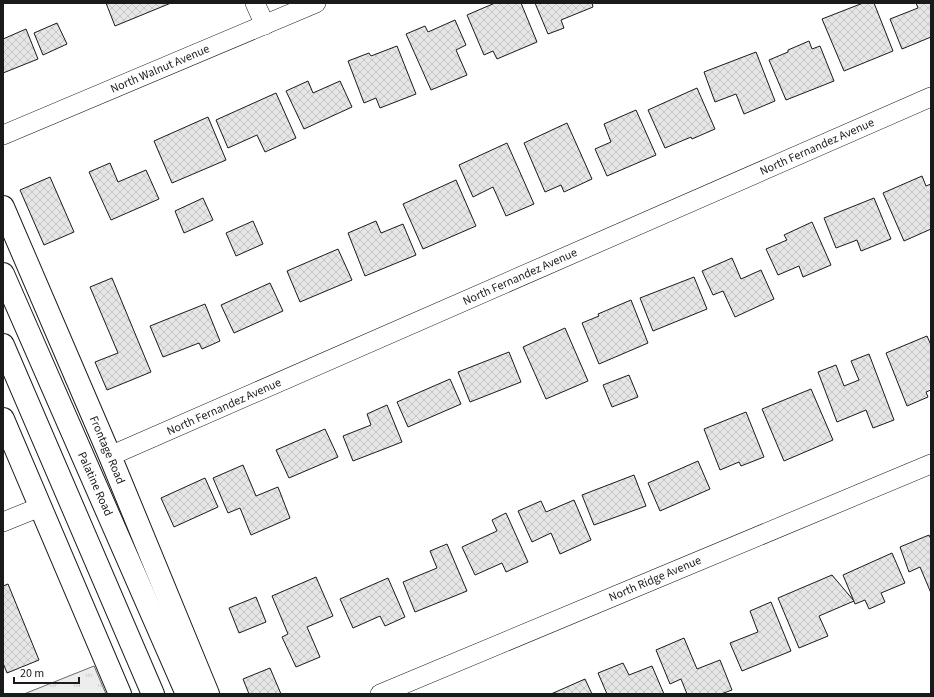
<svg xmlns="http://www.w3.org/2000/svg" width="934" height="697" viewBox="0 0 934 697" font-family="'Source Sans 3',sans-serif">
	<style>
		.park { fill: url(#park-tufts); stroke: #6a6a6a }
		.building { fill: url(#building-cross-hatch); stroke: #1a1a1a }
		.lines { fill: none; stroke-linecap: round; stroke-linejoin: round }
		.minor-casing { stroke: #1a1a1a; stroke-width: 20 }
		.tertiary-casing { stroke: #1a1a1a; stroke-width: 24 }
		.trunk-casing { stroke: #1a1a1a; stroke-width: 24 }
		.minor { stroke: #fff; stroke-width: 19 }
		.tertiary { stroke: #fff; stroke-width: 22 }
		.trunk { stroke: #fff; stroke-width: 22 }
		.labels { text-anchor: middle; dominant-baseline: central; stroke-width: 3; stroke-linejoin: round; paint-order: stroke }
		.street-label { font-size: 12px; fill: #1a1a1a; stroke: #fff }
	</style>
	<defs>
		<pattern id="park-tufts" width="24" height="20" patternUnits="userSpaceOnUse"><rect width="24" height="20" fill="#ededed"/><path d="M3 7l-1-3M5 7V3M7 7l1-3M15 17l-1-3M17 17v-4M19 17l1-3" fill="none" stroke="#cbcbcb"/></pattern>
		<pattern id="building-cross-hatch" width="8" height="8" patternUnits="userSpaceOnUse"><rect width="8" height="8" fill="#e6e6e6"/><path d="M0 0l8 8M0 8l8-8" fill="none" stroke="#c5c5c5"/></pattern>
	</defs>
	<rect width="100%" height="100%" fill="#fff"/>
	<!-- park -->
	<polygon class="park" points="94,666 106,694 24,694"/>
	<!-- building -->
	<g class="building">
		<polygon points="106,3 171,3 115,26"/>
		<polygon points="495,3 521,3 537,42 497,59 493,51 484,55 467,15"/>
		<polygon points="535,3 592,3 593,7 561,20 564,28 548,34"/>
		<polygon points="863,3 874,3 893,51 844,71 822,19"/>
		<polygon points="916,3 931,3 931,37 902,49 890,19 918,8"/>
		<polygon points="455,20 466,45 456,50 467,75 431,90 406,34 425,26 428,32"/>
		<polygon points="57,23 67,44 43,55 34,33"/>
		<polygon points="26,29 38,59 3,73 3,39"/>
		<polygon points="809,41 812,49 820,46 834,81 786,100 769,60 788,52 788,50"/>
		<polygon points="397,46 416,94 380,108 376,98 364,103 348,61 369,53 371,56"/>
		<polygon points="756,52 775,101 744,114 736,94 715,102 704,72"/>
		<polygon points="308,81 313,93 340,81 352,107 304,129 286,91"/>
		<polygon points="697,88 715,129 692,139 691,137 665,148 648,110"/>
		<polygon points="276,93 296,138 265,152 257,135 228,148 216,120"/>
		<polygon points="636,110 656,155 607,176 595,149 611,142 604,124"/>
		<polygon points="208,117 226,160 172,183 154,141"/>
		<polygon points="567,123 592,179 564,192 561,185 545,192 524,143"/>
		<polygon points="507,143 534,204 506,216 493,187 473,197 459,165"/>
		<polygon points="110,163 118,182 146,170 159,199 111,220 89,172"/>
		<polygon points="922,176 926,186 931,184 931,229 904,241 883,193"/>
		<polygon points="50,177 74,232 44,245 20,190"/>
		<polygon points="456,180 476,226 423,249 403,204"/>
		<polygon points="203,198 213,220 184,233 175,211"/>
		<polygon points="874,198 891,239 861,251 857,240 836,248 824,218"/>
		<polygon points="253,221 263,244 236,256 226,233"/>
		<polygon points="376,221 381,233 403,224 416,255 365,276 348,233"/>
		<polygon points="812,222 831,265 803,277 799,266 778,275 766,249 787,240 784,235"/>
		<polygon points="338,249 352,280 300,302 287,271"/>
		<polygon points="732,258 741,279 761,270 774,299 735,317 723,291 713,295 702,271"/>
		<polygon points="694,277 707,309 653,331 640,298"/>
		<polygon points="112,278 151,372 107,390 95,362 118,353 90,287"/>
		<polygon points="270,283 283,311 234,333 221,305"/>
		<polygon points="631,300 648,343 599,364 582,323 599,316 598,314"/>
		<polygon points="205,304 220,341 202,349 199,343 163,357 150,326"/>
		<polygon points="565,328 588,381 546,399 523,347"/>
		<polygon points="927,336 931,345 931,390 926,392 928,397 907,406 886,353"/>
		<polygon points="509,352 521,382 470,402 458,372"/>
		<polygon points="869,354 894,420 873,428 866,410 837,422 818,372 836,365 844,386 859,380 851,361"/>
		<polygon points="629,375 638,397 612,407 603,385"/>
		<polygon points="450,379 461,404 408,427 397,402"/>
		<polygon points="811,389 833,440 784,461 762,409"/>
		<polygon points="387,405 402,442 353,461 343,436 371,425 367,414"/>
		<polygon points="746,412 764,457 741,466 739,462 720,470 704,429"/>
		<polygon points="325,429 338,457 289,478 276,450"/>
		<polygon points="698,461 710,489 660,511 648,483"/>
		<polygon points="243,465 256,496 278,487 290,518 251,535 240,508 228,513 213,478"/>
		<polygon points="634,475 646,506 594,525 582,495"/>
		<polygon points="205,478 218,507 174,527 161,498"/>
		<polygon points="574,500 591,540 560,554 551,533 532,542 518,511 541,501 546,512"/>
		<polygon points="506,513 528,562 506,572 502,563 475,575 462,547 497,531 492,520"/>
		<polygon points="929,535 931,539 931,593 920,567 909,572 900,547"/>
		<polygon points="447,544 467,591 415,612 403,582 437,568 430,551"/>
		<polygon points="892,553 905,583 881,593 885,602 869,609 865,600 855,604 843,575"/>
		<polygon points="832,575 854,601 819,616 828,636 799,648 778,598"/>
		<polygon points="316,577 333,616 307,627 320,657 296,667 282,637 288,634 272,596"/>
		<polygon points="388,578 405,617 385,626 380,616 353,628 340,599"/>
		<polygon points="8,584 39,660 7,673 3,663 3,586"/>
		<polygon points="256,597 266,622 239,633 229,608"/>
		<polygon points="771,602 791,651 742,671 730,643 758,632 750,611"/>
		<polygon points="684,638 697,669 720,660 732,690 721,694 687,694 681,679 670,684 656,650"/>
		<polygon points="623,663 629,675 652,666 664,694 607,694 598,673"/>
		<polygon points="270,668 281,694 249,694 243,679"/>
		<polygon points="585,679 592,694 551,694"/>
	</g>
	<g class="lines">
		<!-- minor casing -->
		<g class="minor-casing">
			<g id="minor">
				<polyline points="255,3 265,25"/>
				<polyline points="3,135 316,3"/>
				<polyline points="110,456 931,97"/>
				<polyline points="3,522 40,507"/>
				<polyline points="380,694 931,464"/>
			</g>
		</g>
		<!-- tertiary casing -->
		<g class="tertiary-casing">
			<g id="tertiary">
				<polyline points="3,207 110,456 208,694"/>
				<polyline points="3,419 120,694"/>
			</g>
		</g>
		<!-- trunk casing -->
		<g class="trunk-casing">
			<g id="trunk">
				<polyline points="3,274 187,694"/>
				<polyline points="3,345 153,694"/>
			</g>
		</g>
		<!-- minor -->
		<use href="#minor" class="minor"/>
		<!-- tertiary -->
		<use href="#tertiary" class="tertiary"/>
		<!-- trunk -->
		<use href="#trunk" class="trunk"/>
	</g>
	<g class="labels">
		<!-- street labels -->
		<g class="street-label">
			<text transform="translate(160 69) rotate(-23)">North Walnut Avenue</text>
			<text transform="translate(817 147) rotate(-24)">North Fernandez Avenue</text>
			<text transform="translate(520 277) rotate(-24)">North Fernandez Avenue</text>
			<text transform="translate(224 407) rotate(-24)">North Fernandez Avenue</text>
			<text transform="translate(107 450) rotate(67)">Frontage Road</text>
			<text transform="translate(95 484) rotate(66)">Palatine Road</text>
			<text transform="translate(655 579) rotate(-23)">North Ridge Avenue</text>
		</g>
	</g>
	<!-- border -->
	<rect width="934" height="697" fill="none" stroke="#1a1a1a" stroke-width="8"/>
	<!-- scale -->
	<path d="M14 677v6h65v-6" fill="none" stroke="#1a1a1a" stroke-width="2"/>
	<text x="20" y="677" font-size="12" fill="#1a1a1a" stroke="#ffffff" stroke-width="3" paint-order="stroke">20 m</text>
</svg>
